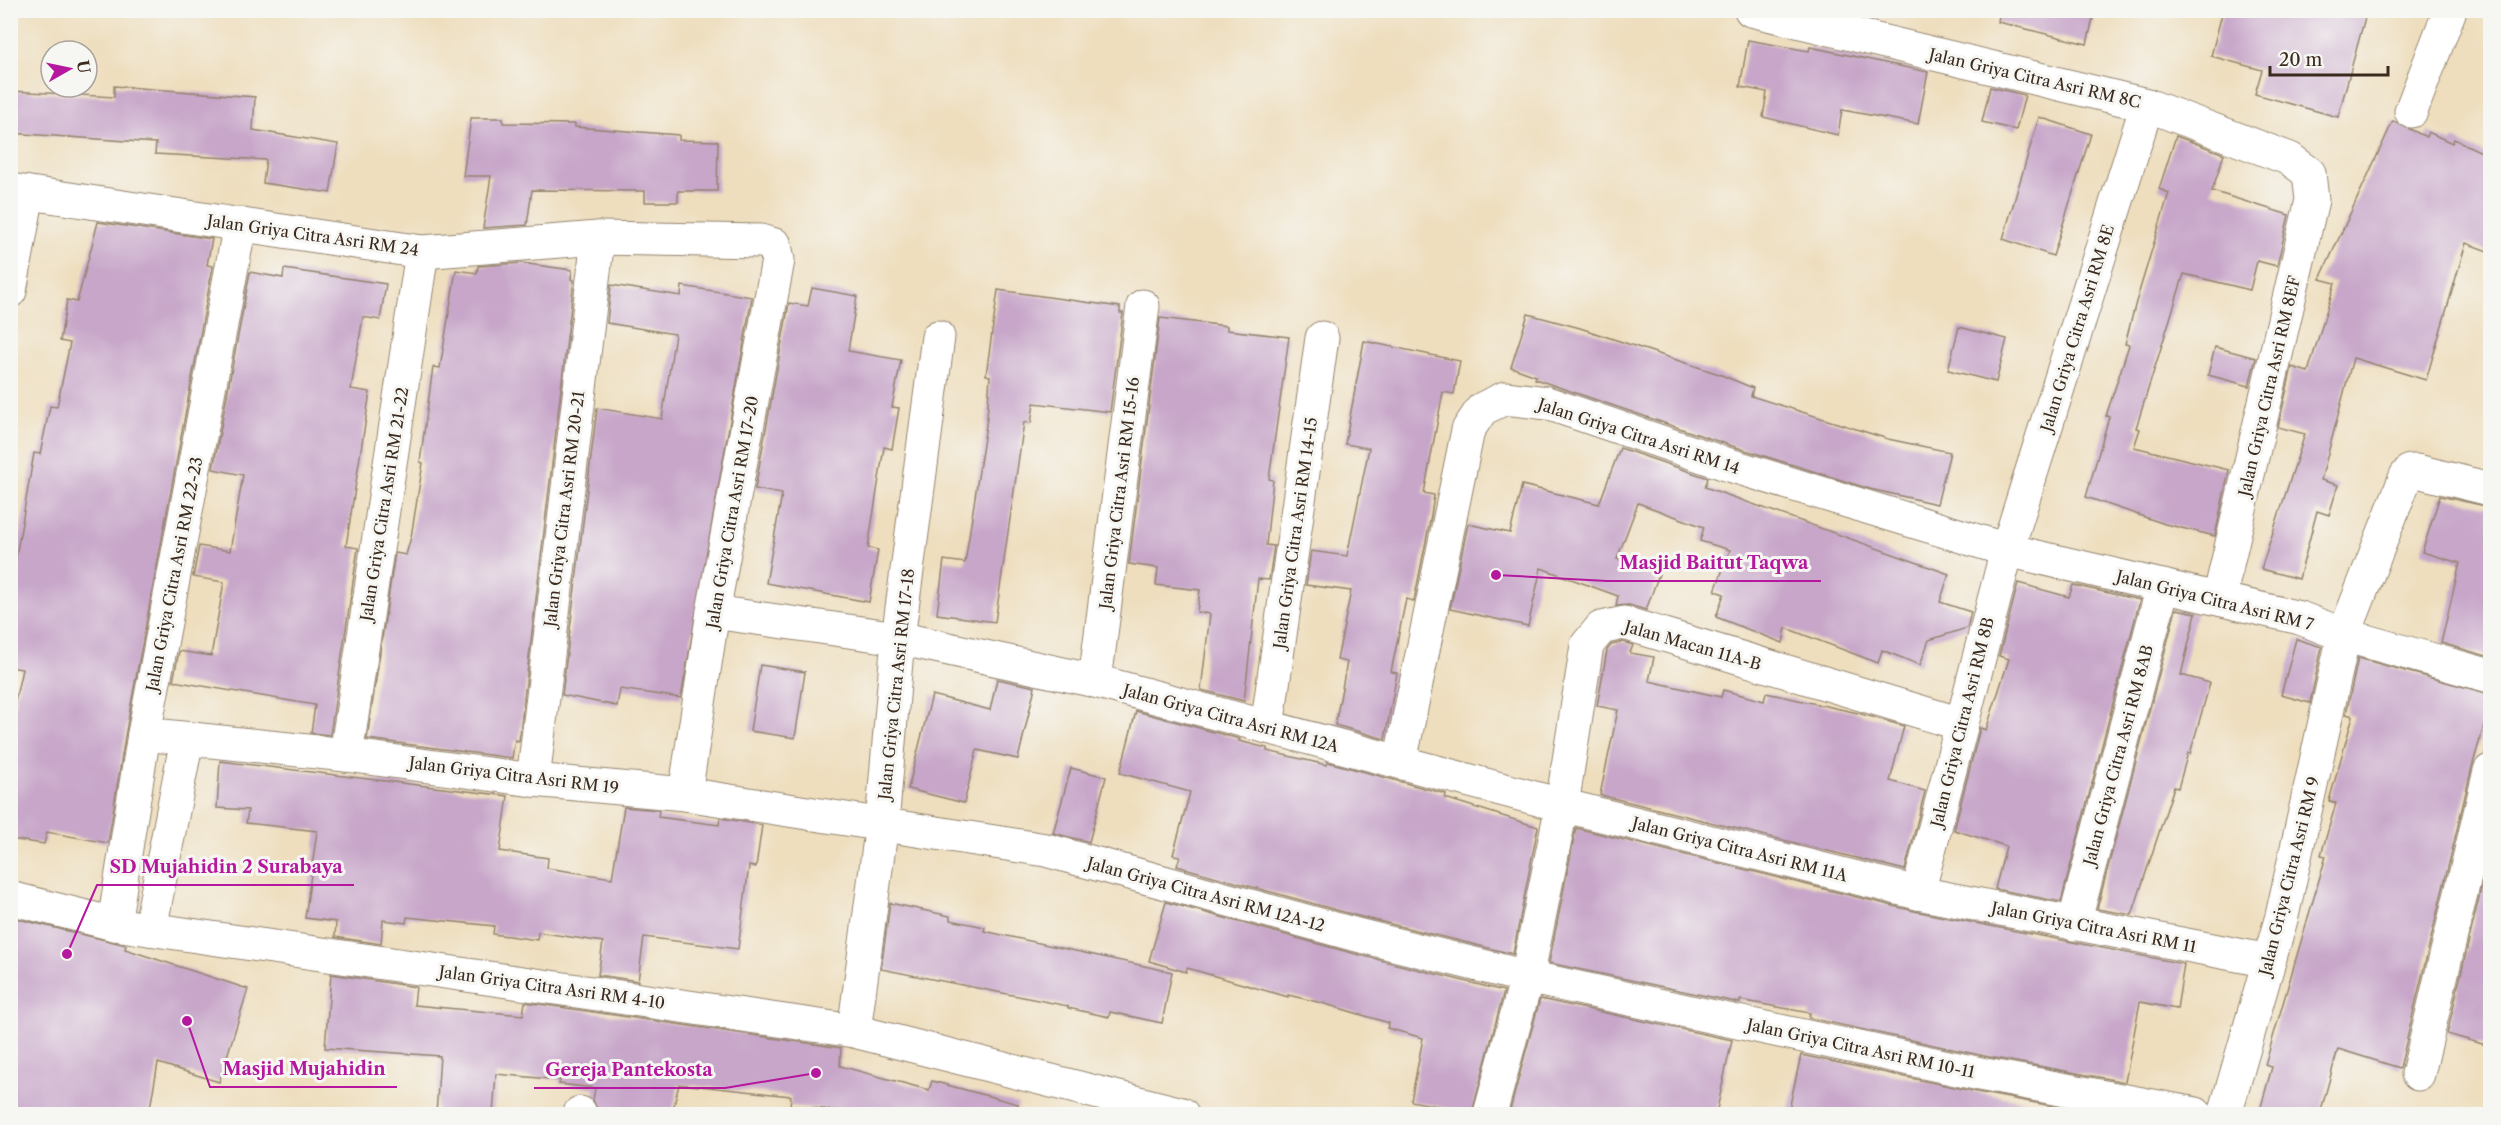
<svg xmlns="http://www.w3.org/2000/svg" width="2501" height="1125" viewBox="0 0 2501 1125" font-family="'Libre Caslon Text',serif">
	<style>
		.building { fill: #c7a6c9 }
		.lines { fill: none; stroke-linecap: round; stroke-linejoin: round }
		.minor-casing { stroke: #94846e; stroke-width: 35 }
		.minor { stroke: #fff; stroke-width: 33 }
		.labels { text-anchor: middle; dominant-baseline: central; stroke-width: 6; stroke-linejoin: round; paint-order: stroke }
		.street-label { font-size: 16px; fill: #3b2a1e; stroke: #f6f6f2 }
		.leader { fill: none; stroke: #b5179e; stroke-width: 2 }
		.callout-dot { fill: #b5179e; stroke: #f6f6f2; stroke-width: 2 }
		.callout-label { font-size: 18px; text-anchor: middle; font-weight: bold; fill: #b5179e; stroke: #f6f6f2; stroke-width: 6; stroke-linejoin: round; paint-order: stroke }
	</style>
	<rect width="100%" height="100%" fill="#f6f6f2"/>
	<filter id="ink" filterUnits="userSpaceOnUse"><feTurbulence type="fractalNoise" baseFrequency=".0167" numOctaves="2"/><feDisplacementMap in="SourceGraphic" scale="12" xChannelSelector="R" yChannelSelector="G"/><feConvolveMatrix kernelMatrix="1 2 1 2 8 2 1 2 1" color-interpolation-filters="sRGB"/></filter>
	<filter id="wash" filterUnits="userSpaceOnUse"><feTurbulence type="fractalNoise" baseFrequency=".008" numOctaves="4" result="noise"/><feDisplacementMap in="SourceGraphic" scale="24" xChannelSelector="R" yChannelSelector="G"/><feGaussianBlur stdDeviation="1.35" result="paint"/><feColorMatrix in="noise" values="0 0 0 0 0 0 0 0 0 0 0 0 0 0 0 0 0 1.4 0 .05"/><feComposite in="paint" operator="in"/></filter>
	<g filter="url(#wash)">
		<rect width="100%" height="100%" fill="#eedebe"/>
		<g id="blocks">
			<!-- building -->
			<g class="building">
				<polygon points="2000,10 2095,10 2087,44 1998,22"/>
				<polygon points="2223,10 2367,10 2338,117 2255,94 2262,70 2211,56"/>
				<polygon points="1748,40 1809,51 1810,47 1928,72 1918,124 1842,110 1838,135 1763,117 1767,92 1740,87"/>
				<polygon points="114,86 255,97 253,130 338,144 330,193 263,183 266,160 155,154 156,143 10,133 13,91 114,97"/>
				<polygon points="1990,87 2025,95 2016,130 1982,122"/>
				<polygon points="2039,117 2091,134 2053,256 2003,239"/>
				<polygon points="471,118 503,118 503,123 575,124 575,127 679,135 679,140 718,141 717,191 678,191 678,202 645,202 645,191 532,190 527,225 483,228 491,176 463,176"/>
				<polygon points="2393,121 2426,137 2428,132 2452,143 2454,139 2490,156 2490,252 2466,243 2426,380 2353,358 2321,480 2338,485 2329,515 2317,511 2299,579 2261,569 2305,434 2278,427 2292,367 2308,372 2335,283 2320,279"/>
				<polygon points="2176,136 2224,154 2212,191 2289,215 2277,266 2257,261 2250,290 2184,274 2136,428 2140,429 2134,447 2229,470 2215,536 2165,524 2086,497 2109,417 2106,416 2129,345 2125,344 2136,302 2169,193 2159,189"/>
				<polygon points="98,222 212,239 207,265 213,266 126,731 108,843 47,832 44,844 10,839 10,725 22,669 10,667 10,592 34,453 40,454 50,406 57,407 70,343 60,341 67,300 77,302"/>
				<polygon points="521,263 572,270 571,279 574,280 519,741 515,740 512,758 367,739 395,553 406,555 411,537 423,463 420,462 433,367 440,368 456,270 477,273 478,266"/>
				<polygon points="284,269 386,284 380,320 363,317 351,389 370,392 346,546 358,548 330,735 311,733 315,705 173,681 179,651 211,656 224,582 193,577 199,546 230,551 243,475 213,469 250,272 283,278"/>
				<polygon points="611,285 681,296 682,286 752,297 681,698 620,689 617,706 562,695 597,408 662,419 675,334 607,323"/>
				<polygon points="812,288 857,296 848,351 901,360 892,407 899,408 892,449 884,447 868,548 878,550 869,602 766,583 782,494 755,489 789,303 808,306"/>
				<polygon points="998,290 1120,307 1120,313 1123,313 1110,412 1034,403 1031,423 1024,422 995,622 937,614 944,560 965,563 987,418 990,376 986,375"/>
				<polygon points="1528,314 1580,328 1719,374 1753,388 1751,396 1888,439 1950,452 1937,504 1870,489 1729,445 1535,379 1536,376 1511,367"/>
				<polygon points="1160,318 1227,326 1227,330 1289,337 1269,479 1273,480 1266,545 1274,546 1269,580 1258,579 1244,701 1201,690 1210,614 1197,612 1200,590 1156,585 1158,568 1129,564"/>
				<polygon points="1959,327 2007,339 1996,382 1948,370"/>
				<polygon points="1364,341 1460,361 1454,394 1443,392 1424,493 1434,495 1431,516 1414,601 1406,599 1391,672 1397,673 1385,739 1335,725 1347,662 1337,660 1351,591 1306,585 1311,551 1347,556 1369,448 1345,444"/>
				<polygon points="2215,347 2256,358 2249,386 2208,375"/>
				<polygon points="1620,448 1708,478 1705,487 1949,574 1940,602 1971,612 1967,628 1929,640 1920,665 1882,650 1878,663 1786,628 1783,643 1716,617 1724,594 1715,591 1730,550 1700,541 1704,527 1638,503 1617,559 1659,574 1646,610 1629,605 1616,606 1618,596 1541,568 1528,626 1450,609 1468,524 1510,533 1522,485 1599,504"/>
				<polygon points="2440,496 2490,507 2490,657 2441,643 2460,563 2422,552"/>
				<polygon points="2018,583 2069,597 2073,585 2140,600 2061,902 1995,889 2006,846 1954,830 1980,728 1986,730 2009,659 1999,656"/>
				<polygon points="2176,609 2196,613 2181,675 2210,683 2190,754 2188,753 2178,788 2174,787 2132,915 2097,909"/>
				<polygon points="2296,639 2322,647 2310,703 2281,695"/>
				<polygon points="1623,642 1633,645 1630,653 1654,657 1649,681 1721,697 1723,690 1764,701 1766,693 1858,713 1904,726 1890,781 1925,791 1905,870 1600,795 1618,710 1597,706 1607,650 1611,645"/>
				<polygon points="2358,658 2490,694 2490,705 2472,767 2400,1068 2338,1049 2320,1114 2259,1114 2272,1067 2265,1065 2326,856 2321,855 2336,803 2329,801 2353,716 2346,714"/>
				<polygon points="760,665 805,672 795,738 750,731"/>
				<polygon points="997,679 1035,687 1018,759 977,750 964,803 908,789 932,695 990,710"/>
				<polygon points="1136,711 1240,739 1239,741 1267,748 1267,751 1327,765 1328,762 1446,794 1445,798 1538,827 1513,954 1358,916 1177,866 1180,856 1173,855 1190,792 1120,773"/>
				<polygon points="220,761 508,796 500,851 548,858 547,868 612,878 624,807 659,810 658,817 719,825 720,818 762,825 756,867 749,866 738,949 644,937 638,981 598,975 603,942 538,932 537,940 493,934 494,926 407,917 406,923 383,920 381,944 335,937 336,922 305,918 317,831 246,823 248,810 217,808"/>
				<polygon points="1071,768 1106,777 1089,842 1053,833"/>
				<polygon points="1576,828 1914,911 2184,964 2177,1009 2140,1002 2125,1082 1989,1057 1809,1018 1810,1013 1740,1000 1740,1003 1549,963"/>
				<polygon points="2490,850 2490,1026 2486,1045 2447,1034"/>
				<polygon points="1166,902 1348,952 1504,991 1472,1113 1411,1101 1423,1038 1387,1028 1389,1023 1322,1003 1288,995 1288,997 1187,968 1186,972 1149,961"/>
				<polygon points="890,903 950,916 950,920 985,927 984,931 1172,972 1162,1023 1110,1012 1109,1017 1068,1008 1068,1006 881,969"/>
				<polygon points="10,917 126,945 125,949 248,989 219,1082 158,1063 149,1114 10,1114"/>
				<polygon points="331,974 416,987 414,1005 523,1015 525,1002 841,1048 840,1066 929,1090 932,1081 1018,1104 1016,1114 878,1114 790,1106 791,1096 679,1084 672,1114 599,1114 593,1100 595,1088 559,1084 560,1080 496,1074 493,1114 436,1114 440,1056 325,1048"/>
				<polygon points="1540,999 1732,1040 1716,1114 1509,1114"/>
				<polygon points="1801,1055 1982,1093 2096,1114 1788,1114"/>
			</g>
		</g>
	</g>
	<g filter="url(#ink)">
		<use href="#blocks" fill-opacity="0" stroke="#94846e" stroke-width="1.5"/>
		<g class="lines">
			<!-- minor casing -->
			<g class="minor-casing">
				<g id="minor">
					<polyline points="1751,10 2147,105 2290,159 2309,173 2312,200 2219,599"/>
					<polyline points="2411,111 2450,10"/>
					<polyline points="10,190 422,252 598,238 761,241 775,245 778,260 713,612 685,794"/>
					<polyline points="10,291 28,193"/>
					<polyline points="713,612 898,638 1095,681 1557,804 1918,893 2269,961"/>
					<polyline points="1095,681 1143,306"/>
					<polyline points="1267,727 1322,338"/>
					<polyline points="144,734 346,755 533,780 685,794 1046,850 1353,934 1527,977 1985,1075 2196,1114"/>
					<polyline points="346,755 422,252"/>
					<polyline points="1400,762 1468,430 1482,409 1505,398 1547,403 1723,463 2007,550 2300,618 2344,635 2490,676"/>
					<polyline points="533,780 598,238"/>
					<polyline points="1918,893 2007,550 2147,105"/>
					<polyline points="10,898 114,924 854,1031 1182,1114"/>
					<polyline points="114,924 144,734 240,224"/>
					<polyline points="2074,924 2163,586"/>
					<polyline points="150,929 187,739"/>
					<polyline points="854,1031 882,824 898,638 938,337"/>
					<polyline points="2418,1074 2490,771"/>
					<polyline points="580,1114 580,1113"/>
					<polyline points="1490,1114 1527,977 1562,805 1587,645 1601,628 1624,623 1961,724"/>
					<polyline points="2225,1114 2282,916 2344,635 2406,476 2410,471 2417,471 2490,489"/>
				</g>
			</g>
			<!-- minor -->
			<use href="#minor" class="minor"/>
		</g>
	</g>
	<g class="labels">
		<!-- street labels -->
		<g class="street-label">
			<text transform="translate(2035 78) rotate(13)">Jalan Griya Citra Asri RM 8C</text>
			<text transform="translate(313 235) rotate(8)">Jalan Griya Citra Asri RM 24</text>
			<text transform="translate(2077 328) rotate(-73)">Jalan Griya Citra Asri RM 8E</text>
			<text transform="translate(2269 386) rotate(-77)">Jalan Griya Citra Asri RM 8EF</text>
			<text transform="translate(1639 436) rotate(18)">Jalan Griya Citra Asri RM 14</text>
			<text transform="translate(1119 493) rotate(-83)">Jalan Griya Citra Asri RM 15-16</text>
			<text transform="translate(384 504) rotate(-81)">Jalan Griya Citra Asri RM 21-22</text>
			<text transform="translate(564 509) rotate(-83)">Jalan Griya Citra Asri RM 20-21</text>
			<text transform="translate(732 512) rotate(-80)">Jalan Griya Citra Asri RM 17-20</text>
			<text transform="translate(1295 533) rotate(-82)">Jalan Griya Citra Asri RM 14-15</text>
			<text transform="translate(174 574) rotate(-79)">Jalan Griya Citra Asri RM 22-23</text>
			<text transform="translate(2215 600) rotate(14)">Jalan Griya Citra Asri RM 7</text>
			<text transform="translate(1693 645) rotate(16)">Jalan Macan 11A-B</text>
			<text transform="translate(896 684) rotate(-84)">Jalan Griya Citra Asri RM 17-18</text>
			<text transform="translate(1231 718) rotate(15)">Jalan Griya Citra Asri RM 12A</text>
			<text transform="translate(1962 722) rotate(-76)">Jalan Griya Citra Asri RM 8B</text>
			<text transform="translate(2118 755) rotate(-75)">Jalan Griya Citra Asri RM 8AB</text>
			<text transform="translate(514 775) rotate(7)">Jalan Griya Citra Asri RM 19</text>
			<text transform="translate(1740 849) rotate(14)">Jalan Griya Citra Asri RM 11A</text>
			<text transform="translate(2289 876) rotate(-76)">Jalan Griya Citra Asri RM 9</text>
			<text transform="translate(1206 894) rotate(15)">Jalan Griya Citra Asri RM 12A-12</text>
			<text transform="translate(2094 927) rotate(11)">Jalan Griya Citra Asri RM 11</text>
			<text transform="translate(552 987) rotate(8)">Jalan Griya Citra Asri RM 4-10</text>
			<text transform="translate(1861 1048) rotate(12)">Jalan Griya Citra Asri RM 10-11</text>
		</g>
	</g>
	<!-- callouts -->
	<path class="leader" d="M1496 575L1607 581H1821M67 954L97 885H354M187 1021L210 1087H397M816 1073L725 1088H534"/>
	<g class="callout-dot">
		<circle cx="1496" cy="575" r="6"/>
		<circle cx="67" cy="954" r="6"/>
		<circle cx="187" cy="1021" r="6"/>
		<circle cx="816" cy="1073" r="6"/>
	</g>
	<g class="callout-label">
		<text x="1714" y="569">Masjid Baitut Taqwa</text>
		<text x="226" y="873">SD Mujahidin 2 Surabaya</text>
		<text x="304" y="1075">Masjid Mujahidin</text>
		<text x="629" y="1076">Gereja Pantekosta</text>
	</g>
	<!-- margin -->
	<rect width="2501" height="1125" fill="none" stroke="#f6f6f2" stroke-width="36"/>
	<!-- north arrow -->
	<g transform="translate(69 69) rotate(81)"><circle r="28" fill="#f6f6f2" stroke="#aba49d" stroke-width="1.5"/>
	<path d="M0-4.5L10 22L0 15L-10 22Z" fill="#b5179e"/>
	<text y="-9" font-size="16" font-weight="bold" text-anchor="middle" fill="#3b2a1e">U</text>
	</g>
	<!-- scale -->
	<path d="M2270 66v9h118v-9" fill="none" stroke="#3b2a1e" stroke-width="3"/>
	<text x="2279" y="66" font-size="18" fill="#3b2a1e" stroke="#f6f6f2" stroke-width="4.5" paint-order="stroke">20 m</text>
</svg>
